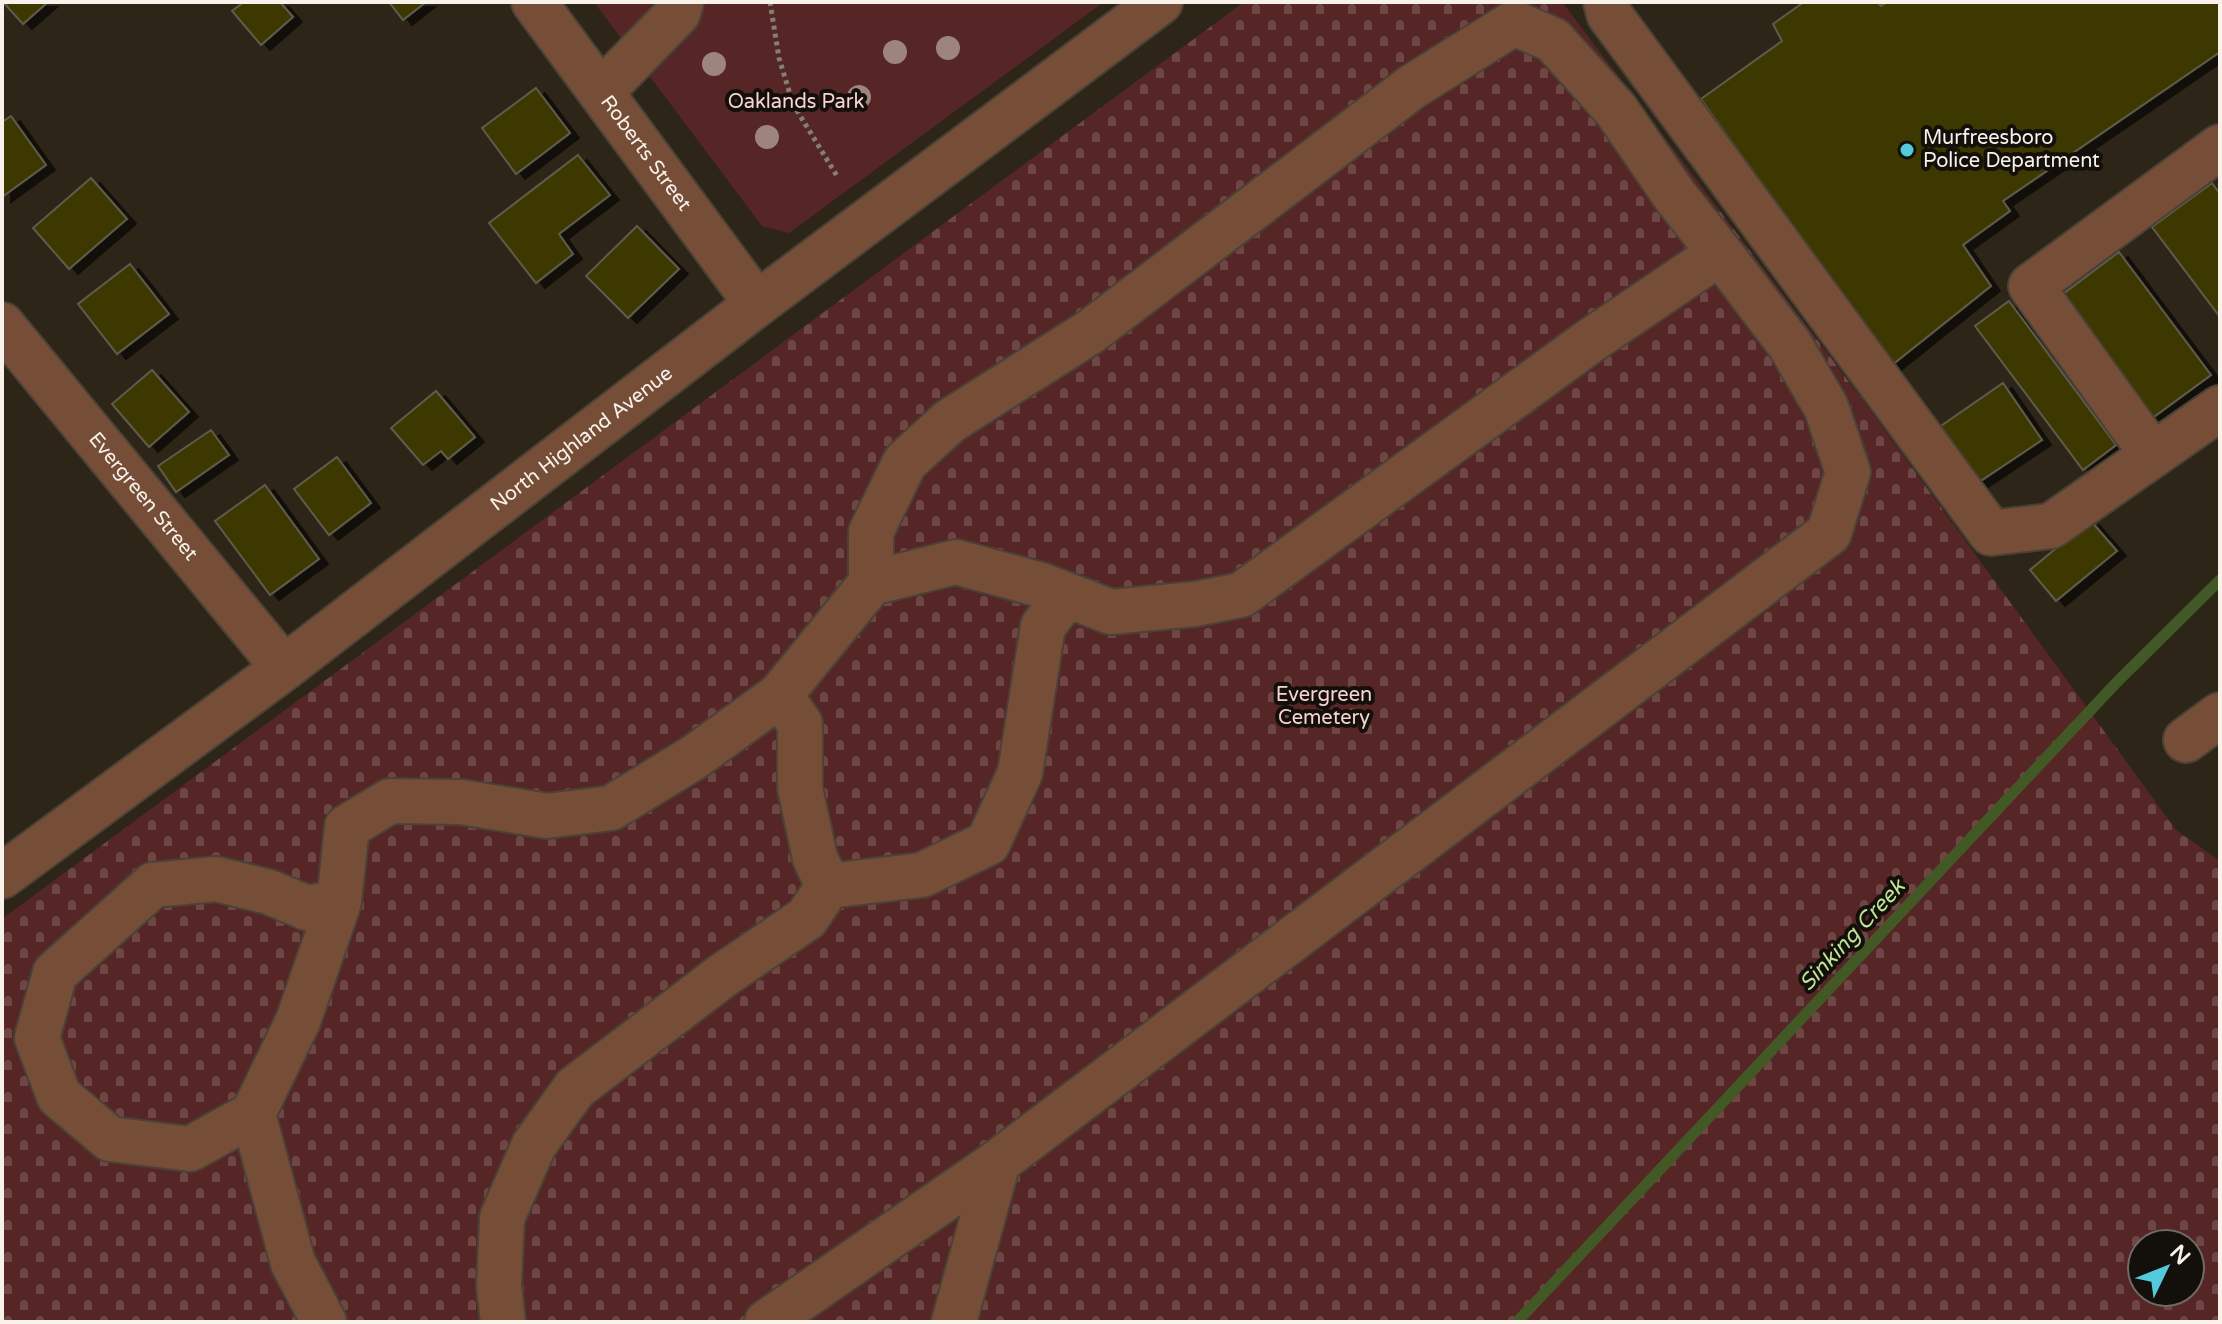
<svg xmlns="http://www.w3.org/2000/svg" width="2222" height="1324" viewBox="0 0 2222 1324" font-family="'Varela Round',sans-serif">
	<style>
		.cemetery { fill: url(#cemetery-stones); fill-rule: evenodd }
		.park { fill: #562626 }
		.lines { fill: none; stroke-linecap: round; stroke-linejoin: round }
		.stream { stroke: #425925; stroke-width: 11 }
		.building { fill: #3d3706; stroke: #5e5c4c; stroke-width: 2; filter: url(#shadow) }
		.minor-casing { stroke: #4a4236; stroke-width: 48 }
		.path { stroke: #857e73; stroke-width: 5; stroke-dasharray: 4 4; stroke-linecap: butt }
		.minor { stroke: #764e38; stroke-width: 44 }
		.tree { fill: #9e847e }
		.poi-dot { fill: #53cadc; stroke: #130f0a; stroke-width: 3 }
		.labels { text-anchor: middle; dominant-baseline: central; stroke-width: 8; stroke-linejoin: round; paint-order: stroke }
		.park-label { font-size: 20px; fill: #fad2d0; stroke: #130f0a }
		.poi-label { font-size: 20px; fill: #f8f2ea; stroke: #130f0a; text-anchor: start }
		.street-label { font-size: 20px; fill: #f8f2ea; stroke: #130f0a }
		.water-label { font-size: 22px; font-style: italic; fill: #bfe494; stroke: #130f0a }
	</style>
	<defs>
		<pattern id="cemetery-stones" width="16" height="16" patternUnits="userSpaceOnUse" patternTransform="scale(2)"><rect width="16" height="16" fill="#562626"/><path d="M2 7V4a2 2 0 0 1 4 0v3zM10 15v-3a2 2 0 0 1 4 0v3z" fill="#6f4646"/></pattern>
		<filter id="shadow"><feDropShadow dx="9" dy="5" stdDeviation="0" flood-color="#0009"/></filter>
	</defs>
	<rect width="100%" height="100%" fill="#2e2519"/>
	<!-- cemetery -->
	<path class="cemetery" d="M1244,2H1562L1865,403L2176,830L2220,861V1322H2V919ZM2142,1244H2190V1292H2142Z"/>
	<!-- park -->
	<polygon class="park" points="594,2 1104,2 789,233 762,226"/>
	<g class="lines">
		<!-- stream -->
		<polyline class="stream" points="1517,1322 2117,682 2220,580"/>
	</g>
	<!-- building -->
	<g class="building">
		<polygon points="3,2 48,2 23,24"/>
		<polygon points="244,2 280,2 293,17 261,45 232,11"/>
		<polygon points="389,2 426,2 403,20"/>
		<polygon points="1804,2 1877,2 1881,6 1887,2 2220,2 2220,52 2003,201 2010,211 1963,245 1991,286 1892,365 1701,99 1782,41 1773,24"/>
		<polygon points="536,88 570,133 516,174 482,128"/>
		<polygon points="11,116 46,165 2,197 2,122"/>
		<polygon points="578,155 610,195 559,234 573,254 536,283 489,223"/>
		<polygon points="91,178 127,219 69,269 33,228"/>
		<polygon points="2212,183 2220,194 2220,317 2152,227"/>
		<polygon points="637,226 679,269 628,318 586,276"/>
		<polygon points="2119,252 2211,375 2151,419 2059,297"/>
		<polygon points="130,264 169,314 117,354 78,304"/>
		<polygon points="2009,301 2116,445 2083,470 1975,326"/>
		<polygon points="152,370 189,412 149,447 112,404"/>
		<polygon points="2003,383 2042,440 1976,484 1938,428"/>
		<polygon points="436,391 475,437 448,459 441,451 423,465 391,428"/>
		<polygon points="211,430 229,455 176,492 158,466"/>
		<polygon points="337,457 371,503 329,535 294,489"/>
		<polygon points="265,485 319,559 270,595 215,521"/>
		<polygon points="2090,520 2117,551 2056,601 2030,570"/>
	</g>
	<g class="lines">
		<!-- minor casing -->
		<g class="minor-casing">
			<g id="minor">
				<path id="s1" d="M534,2L757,304"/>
				<polyline points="1606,2 1609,14 1991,533 2051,526 2220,408"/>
				<polyline points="601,92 678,13 681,2"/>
				<path id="s2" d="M2,325L284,668"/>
				<polyline points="2153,455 2031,286 2220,147"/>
				<polyline points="871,583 871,532 905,462 950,421 1090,332 1412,87 1514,23 1553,40 1616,110 1675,196 1720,253"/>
				<polyline points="2186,740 2220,715"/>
				<path id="s3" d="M2,876L284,668L757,304L1160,2"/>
				<polyline points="339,902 307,908 269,892 216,879 153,885 55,973 37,1038 59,1096 110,1139 190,1149 253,1114 298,1021 339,902 347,827 390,801 461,802 547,816 611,808 693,758 780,695"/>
				<polyline points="253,1114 293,1263 324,1322"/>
				<polyline points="503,1322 499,1286 502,1218 534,1145 575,1088 722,976 807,918 828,886"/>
				<polyline points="767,1322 998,1162"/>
				<polyline points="954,1322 998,1162 1829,533 1848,472 1826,407 1790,345 1720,253 1590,341 1241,595 1195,604 1111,612 1041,585 956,562 871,583 780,695 800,724 800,788 815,858 828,886 922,875 988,843 1020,773 1043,626 1067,595"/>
			</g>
		</g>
		<!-- path -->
		<polyline class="path" points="770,2 779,58 793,104 837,176"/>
		<!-- minor -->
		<use href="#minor" class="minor"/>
	</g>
	<!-- trees -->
	<g class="tree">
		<circle cx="948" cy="48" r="12"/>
		<circle cx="895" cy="52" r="12"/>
		<circle cx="714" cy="64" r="12"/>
		<circle cx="859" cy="97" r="12"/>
		<circle cx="767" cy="137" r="12"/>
	</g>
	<!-- markers -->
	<circle class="poi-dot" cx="1907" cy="150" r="8"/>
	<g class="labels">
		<!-- park labels -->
		<g class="park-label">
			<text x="796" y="102">Oaklands Park</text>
			<text x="1324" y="695">Evergreen<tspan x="1324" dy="23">Cemetery</tspan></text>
		</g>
		<!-- poi labels -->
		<g class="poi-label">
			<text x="1923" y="138">Murfreesboro<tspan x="1923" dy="23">Police Department</tspan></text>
		</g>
		<!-- street labels -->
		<g class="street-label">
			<text stroke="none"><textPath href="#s1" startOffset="188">Roberts Street</textPath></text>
			<text stroke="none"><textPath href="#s3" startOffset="726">North Highland Avenue</textPath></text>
			<text stroke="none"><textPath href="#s2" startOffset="222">Evergreen Street</textPath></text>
		</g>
		<!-- water labels -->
		<g class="water-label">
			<text transform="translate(1852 935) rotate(-47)">Sinking Creek</text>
		</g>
	</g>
	<!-- border -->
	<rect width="2222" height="1324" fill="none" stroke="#f8f2ea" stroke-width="8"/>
	<!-- north arrow -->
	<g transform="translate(2166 1268) rotate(47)"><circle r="38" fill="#130f0a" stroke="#6f6a64" stroke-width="2"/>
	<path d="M0-6L14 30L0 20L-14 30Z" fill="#53cadc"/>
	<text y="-12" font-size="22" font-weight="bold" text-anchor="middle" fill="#f8f2ea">N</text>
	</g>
</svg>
